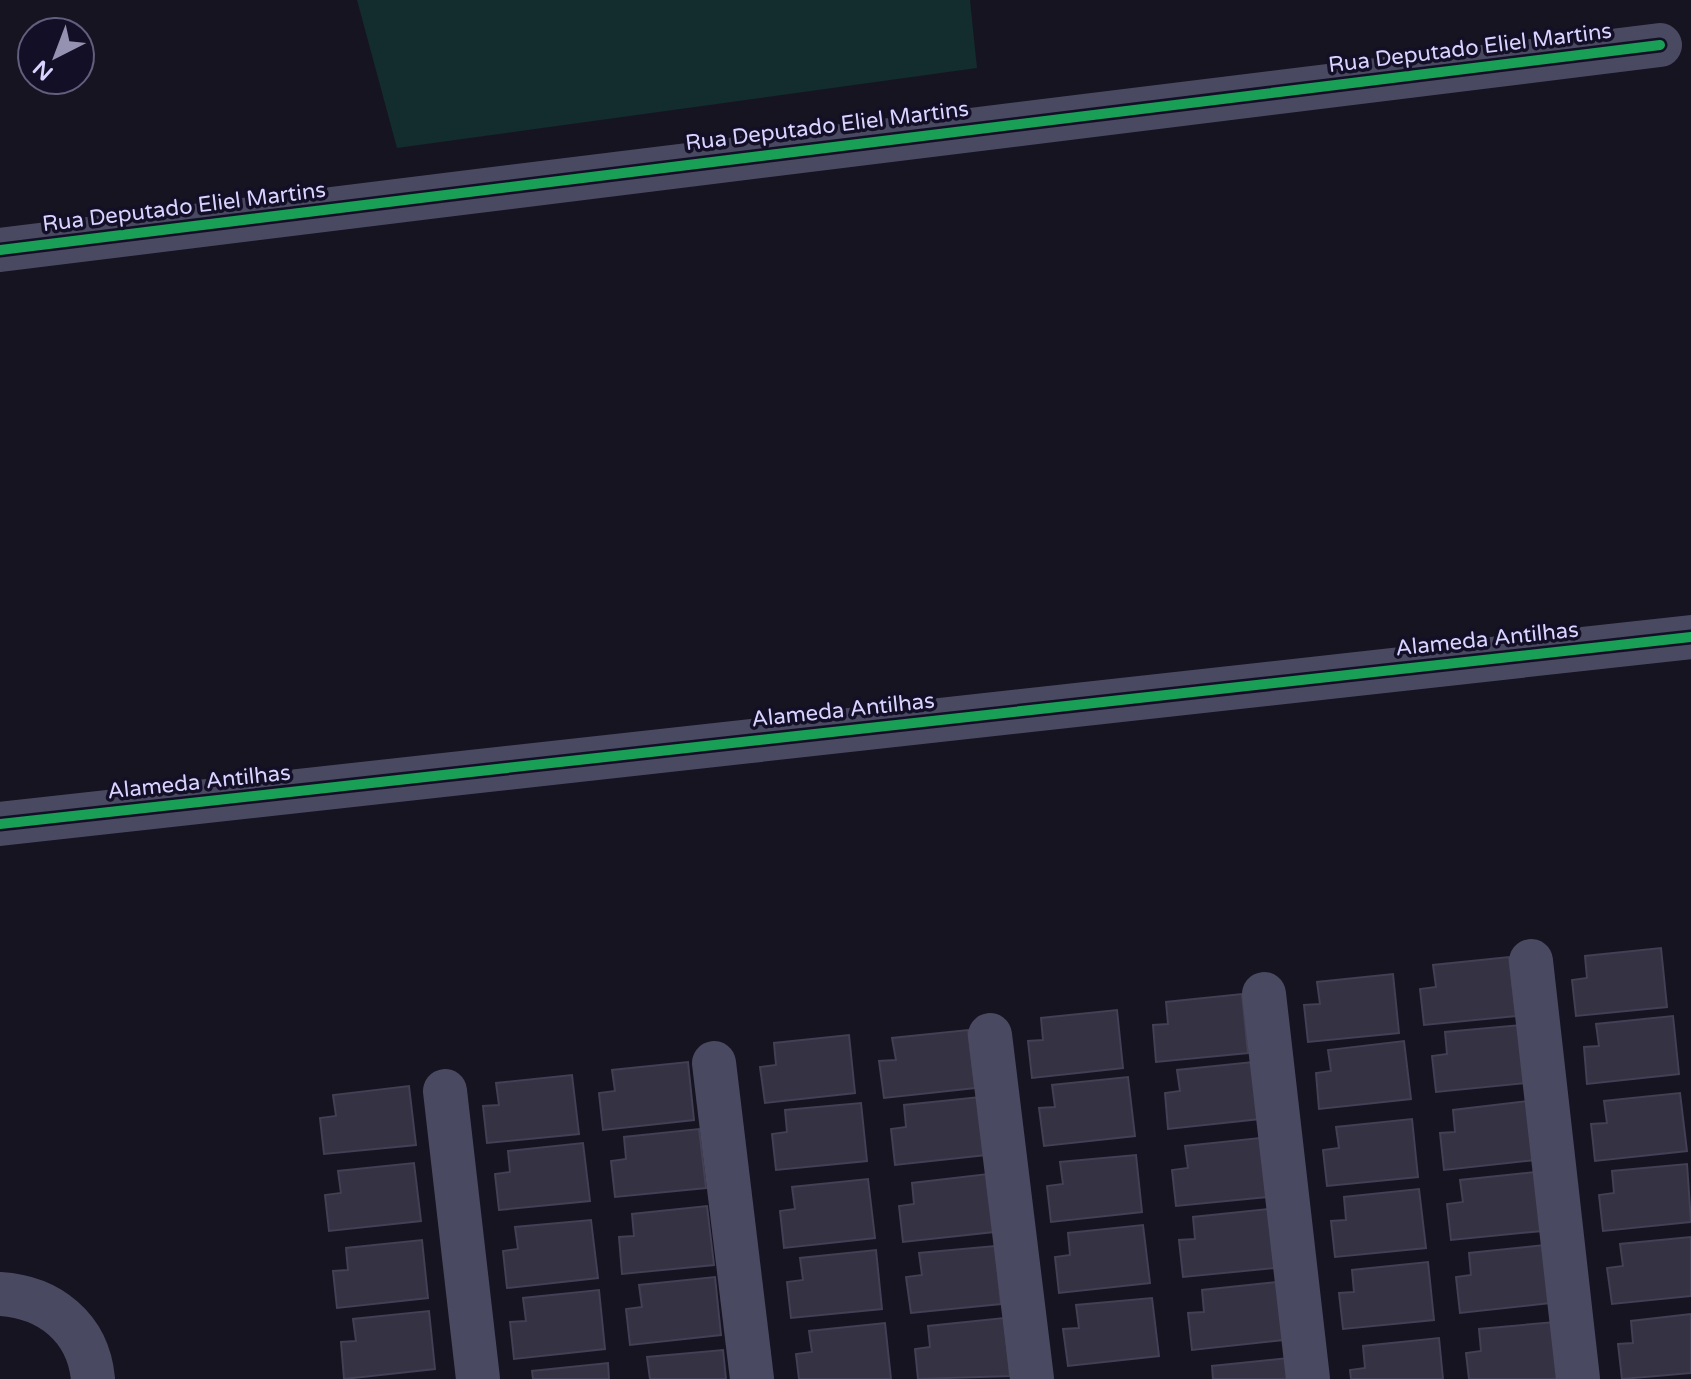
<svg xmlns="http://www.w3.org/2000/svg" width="1691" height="1379" viewBox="0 0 1691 1379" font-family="'Varela Round',sans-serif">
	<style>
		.green { fill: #132c2d }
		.building { fill: #343243; stroke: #433f54; stroke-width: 2 }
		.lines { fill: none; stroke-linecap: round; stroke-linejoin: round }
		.minor { stroke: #4a4962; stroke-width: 44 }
		.cycleway-casing { stroke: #130f26; stroke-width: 15 }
		.cycleway { stroke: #1a9f57; stroke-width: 10 }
		.labels { text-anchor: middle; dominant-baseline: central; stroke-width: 7; stroke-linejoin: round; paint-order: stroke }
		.street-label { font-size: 22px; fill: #d9d4ff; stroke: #130f26 }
	</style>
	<rect width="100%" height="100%" fill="#161421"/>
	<!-- green -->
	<polygon class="green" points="357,0 970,0 977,68 397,148"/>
	<!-- building -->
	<g class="building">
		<polygon points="1661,948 1667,1007 1576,1016 1572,980 1587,978 1585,956"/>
		<polygon points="1509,957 1516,1016 1424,1025 1420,989 1436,987 1433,965"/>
		<polygon points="1393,974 1399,1033 1308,1042 1304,1005 1320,1004 1317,982"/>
		<polygon points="1242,994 1248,1053 1156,1062 1153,1025 1168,1024 1166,1002"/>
		<polygon points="1117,1010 1123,1068 1032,1078 1028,1041 1043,1040 1041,1018"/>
		<polygon points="1673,1016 1679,1074 1587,1084 1584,1047 1599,1046 1596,1024"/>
		<polygon points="1521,1025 1527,1083 1436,1092 1432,1056 1447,1054 1445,1032"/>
		<polygon points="968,1030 975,1088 884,1098 879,1061 896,1060 892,1038"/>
		<polygon points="849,1035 855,1093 765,1103 760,1067 776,1065 774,1043"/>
		<polygon points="1404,1041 1411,1099 1319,1109 1316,1073 1331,1071 1328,1050"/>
		<polygon points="688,1062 694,1120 603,1130 599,1093 615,1091 612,1070"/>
		<polygon points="1253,1062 1260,1119 1168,1129 1165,1093 1180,1091 1177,1070"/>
		<polygon points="572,1075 579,1134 487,1143 483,1106 499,1105 496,1083"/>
		<polygon points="1128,1077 1135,1136 1044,1146 1039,1108 1055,1107 1052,1085"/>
		<polygon points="409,1086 416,1145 324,1154 320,1118 336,1116 333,1095"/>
		<polygon points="1680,1093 1687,1151 1595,1161 1591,1124 1607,1123 1604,1101"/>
		<polygon points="980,1097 986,1155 895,1165 891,1129 906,1127 904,1105"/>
		<polygon points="1528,1101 1535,1160 1444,1170 1440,1133 1455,1132 1453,1110"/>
		<polygon points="861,1103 867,1161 776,1170 772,1134 787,1132 785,1110"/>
		<polygon points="1412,1119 1418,1177 1327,1186 1323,1150 1339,1148 1336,1127"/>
		<polygon points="699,1129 706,1188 615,1197 611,1161 626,1159 624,1137"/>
		<polygon points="1260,1138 1267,1197 1176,1206 1172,1170 1188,1168 1185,1146"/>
		<polygon points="583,1143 590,1201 499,1210 495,1174 510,1172 508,1151"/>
		<polygon points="1136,1155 1142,1212 1051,1222 1047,1186 1063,1184 1060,1162"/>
		<polygon points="414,1163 421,1221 329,1231 325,1195 341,1193 338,1171"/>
		<polygon points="1687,1164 1691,1222 1603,1231 1599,1195 1614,1193 1612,1171"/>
		<polygon points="1535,1172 1542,1231 1451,1240 1447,1204 1463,1202 1460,1180"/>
		<polygon points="988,1174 994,1232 903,1242 899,1206 914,1204 912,1183"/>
		<polygon points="868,1179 875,1238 784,1248 780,1211 795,1209 792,1187"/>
		<polygon points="1419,1189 1426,1248 1335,1257 1331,1221 1346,1220 1344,1197"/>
		<polygon points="707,1206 714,1265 622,1274 619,1237 634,1236 632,1214"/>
		<polygon points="1268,1209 1275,1268 1183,1277 1179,1240 1195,1239 1193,1217"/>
		<polygon points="591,1220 598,1278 507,1288 503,1251 518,1249 515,1227"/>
		<polygon points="1143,1225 1150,1283 1059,1293 1055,1257 1070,1255 1068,1233"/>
		<polygon points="1691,1237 1691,1296 1612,1304 1607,1268 1623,1266 1620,1244"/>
		<polygon points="422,1240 428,1298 337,1308 333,1271 348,1270 346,1248"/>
		<polygon points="1544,1245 1550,1303 1460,1313 1456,1277 1471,1275 1469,1253"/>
		<polygon points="995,1246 1001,1304 911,1313 906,1277 922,1275 919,1253"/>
		<polygon points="876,1250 882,1309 791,1318 787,1282 803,1280 800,1258"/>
		<polygon points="1428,1262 1434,1320 1343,1329 1339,1293 1354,1292 1352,1270"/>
		<polygon points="715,1277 721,1335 630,1345 626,1309 642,1307 639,1285"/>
		<polygon points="1277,1282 1283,1340 1192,1350 1188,1313 1204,1312 1202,1290"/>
		<polygon points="599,1290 605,1349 514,1359 510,1322 526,1321 523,1298"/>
		<polygon points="1152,1298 1159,1356 1068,1366 1063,1329 1079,1328 1076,1305"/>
		<polygon points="429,1311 435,1369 344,1379 341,1342 356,1341 353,1319"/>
		<polygon points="1691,1314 1691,1373 1622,1379 1618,1344 1633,1343 1631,1321"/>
		<polygon points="1004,1318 1010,1376 918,1379 915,1349 930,1347 928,1326"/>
		<polygon points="1555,1322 1561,1379 1469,1379 1466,1353 1481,1351 1479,1329"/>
		<polygon points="885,1323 891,1379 799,1379 796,1354 812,1352 809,1331"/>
		<polygon points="1439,1338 1443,1379 1351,1379 1350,1370 1365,1368 1363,1346"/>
		<polygon points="723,1350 726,1379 650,1379 647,1357"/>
		<polygon points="1288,1358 1290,1379 1213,1379 1212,1366"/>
		<polygon points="608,1363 609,1379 533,1379 532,1371"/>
	</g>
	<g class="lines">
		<!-- minor -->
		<g class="minor">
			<polyline points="0,250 1660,45"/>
			<polyline points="0,824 1691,637"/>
			<polyline points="1531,961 1578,1379"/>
			<polyline points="1264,994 1308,1379"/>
			<polyline points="990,1035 1032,1379"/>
			<polyline points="714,1063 752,1379"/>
			<polyline points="445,1091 478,1379"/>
			<path d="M0,1294C49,1297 88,1327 93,1379"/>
		</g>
		<!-- cycleway casing -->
		<g class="cycleway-casing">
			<g id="cycleway">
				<polyline points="0,250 1660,45"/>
				<polyline points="0,824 1691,637"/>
			</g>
		</g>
		<!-- cycleway -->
		<use href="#cycleway" class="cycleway"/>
	</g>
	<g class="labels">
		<!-- street labels -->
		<g class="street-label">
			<text transform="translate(1470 48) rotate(-7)">Rua Deputado Eliel Martins</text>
			<text transform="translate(827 126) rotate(-7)">Rua Deputado Eliel Martins</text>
			<text transform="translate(184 207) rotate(-7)">Rua Deputado Eliel Martins</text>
			<text transform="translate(1487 639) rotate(-6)">Alameda Antilhas</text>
			<text transform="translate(843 710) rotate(-6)">Alameda Antilhas</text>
			<text transform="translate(199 782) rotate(-6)">Alameda Antilhas</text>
		</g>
	</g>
	<!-- north arrow -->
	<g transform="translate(56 56) rotate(222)"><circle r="38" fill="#130f26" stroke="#625e7d" stroke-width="2"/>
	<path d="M0-6L14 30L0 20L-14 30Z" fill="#9591b1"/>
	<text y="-12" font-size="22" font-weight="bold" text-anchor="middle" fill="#d9d4ff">N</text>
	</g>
</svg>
